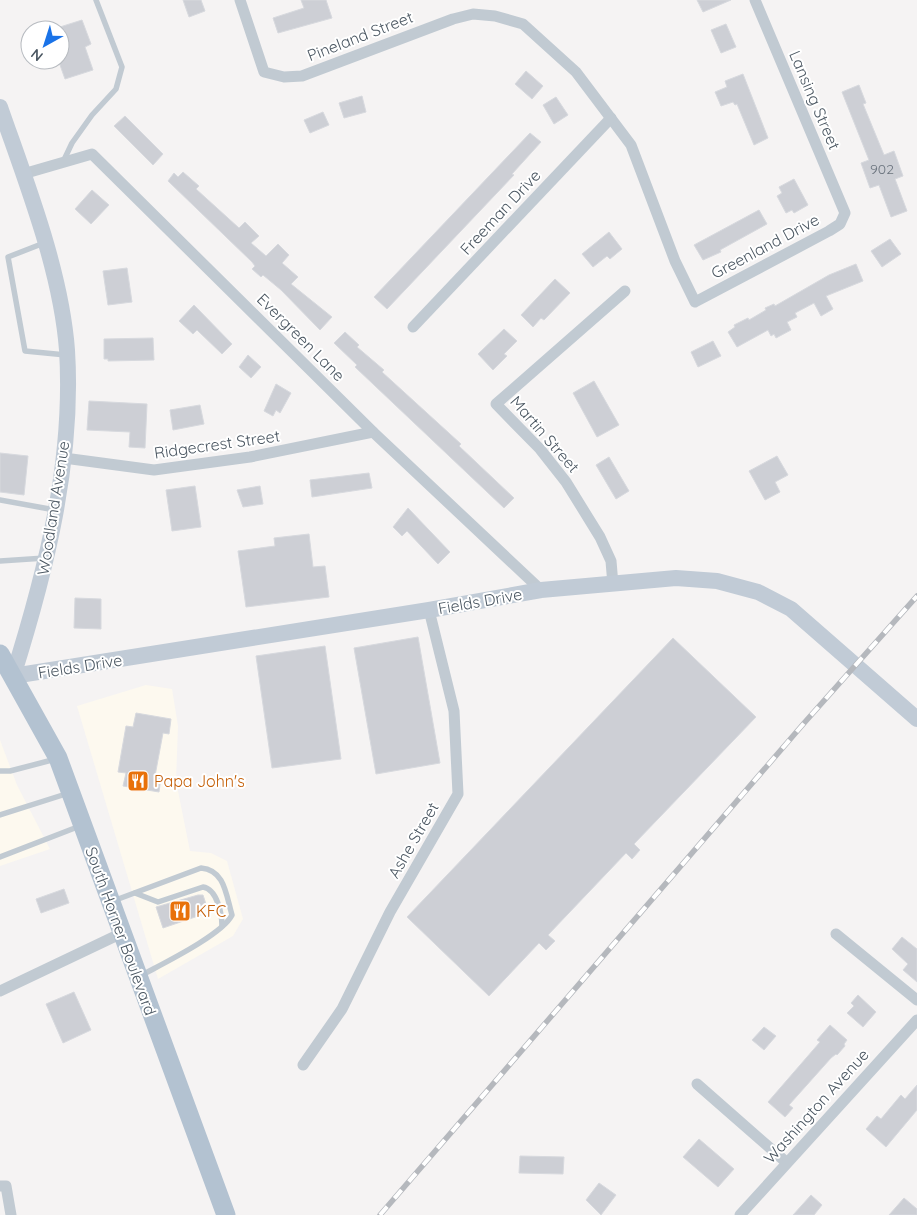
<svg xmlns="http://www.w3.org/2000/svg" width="917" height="1215" viewBox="0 0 917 1215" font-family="Quicksand,sans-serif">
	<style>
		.commercial { fill: #fdf9ef }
		.building { fill: #cdcfd5; stroke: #d7d9de }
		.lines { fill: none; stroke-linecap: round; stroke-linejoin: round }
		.lane { stroke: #c1cad2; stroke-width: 5.5 }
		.street { stroke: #c1cad2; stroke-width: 11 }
		.secondary { stroke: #c1cbd6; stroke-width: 16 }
		.primary { stroke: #b3c2d1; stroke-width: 19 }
		.rail-casing { stroke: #b5b8bd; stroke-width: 5.5 }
		.rail { stroke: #fff; stroke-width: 4; stroke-dasharray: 11; stroke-linecap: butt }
		.labels { text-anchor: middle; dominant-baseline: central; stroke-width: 4; stroke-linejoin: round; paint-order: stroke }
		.number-label { font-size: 14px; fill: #6b747e }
		.street-label { font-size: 16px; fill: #4a5661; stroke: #fff }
		.food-label { font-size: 16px; fill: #c56008; stroke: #fff; text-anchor: start }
	</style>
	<rect width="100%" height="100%" fill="#f5f3f3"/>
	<!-- commercial -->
	<g class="commercial">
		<polygon points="146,685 172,689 178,726 176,781 190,851 211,853 227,861 243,919 233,936 158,979 77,706"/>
		<polygon points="0,740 17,785 50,849 0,866"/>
	</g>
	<!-- building -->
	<g class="building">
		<polygon points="183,0 201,0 205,11 189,17"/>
		<polygon points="301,0 326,0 332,18 278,33 273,18 304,8"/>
		<polygon points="697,0 731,0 703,12"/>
		<polygon points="82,20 91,44 85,47 93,70 65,79 60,65 60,27"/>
		<polygon points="726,24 736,47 721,53 711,30"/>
		<polygon points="526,71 543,86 532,99 515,84"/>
		<polygon points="743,74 768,138 754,145 737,104 735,105 733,102 721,106 715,92 727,87 725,81"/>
		<polygon points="859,85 866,103 863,104 884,155 894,151 903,176 895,179 907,211 891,217 879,185 870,188 861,163 869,160 842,92"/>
		<polygon points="362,96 366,112 344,118 339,103"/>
		<polygon points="556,97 568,115 554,124 543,105"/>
		<polygon points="323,112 329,125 310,133 304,120"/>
		<polygon points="125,116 163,154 153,165 114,126"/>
		<polygon points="530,133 541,142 512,174 514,175 387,309 374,297"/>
		<polygon points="183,172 199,186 196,189 239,228 245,222 259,236 251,243 266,256 278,244 289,255 282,263 298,277 291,284 332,317 320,330 281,290 263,275 261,277 252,269 255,266 252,262 168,181 174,173 178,177"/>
		<polygon points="794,179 808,205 794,213 792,210 786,213 777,196 782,193 779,187"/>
		<polygon points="92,190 109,205 91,224 75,209"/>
		<polygon points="759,210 767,224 720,250 721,252 703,260 694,245"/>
		<polygon points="609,232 622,249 610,259 607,256 593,267 582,254"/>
		<polygon points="890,239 901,254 882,267 871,251"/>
		<polygon points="856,264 863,281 826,296 833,309 821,316 814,303 795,313 797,317 787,322 791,330 776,338 774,334 771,336 768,330 737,347 728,332 735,327 734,325 748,318 749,320 766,310 765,308 774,304 775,306 829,275"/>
		<polygon points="127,268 132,302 108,305 103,271"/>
		<polygon points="555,279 570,293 544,320 541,318 533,327 521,315"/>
		<polygon points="194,305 232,344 222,354 197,330 193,334 179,321"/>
		<polygon points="504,329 517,341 504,354 507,356 493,370 478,354"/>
		<polygon points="345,332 359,345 357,347 384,370 382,372 461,444 459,446 514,498 504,508 355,367 357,365 334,343"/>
		<polygon points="153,338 154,360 108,361 108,359 104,359 104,339"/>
		<polygon points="713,341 721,356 698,367 691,352"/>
		<polygon points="248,355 261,367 251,378 239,367"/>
		<polygon points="594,381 619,425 597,437 573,393"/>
		<polygon points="276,384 291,393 280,413 276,410 273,416 264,411"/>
		<polygon points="89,401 147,404 145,448 129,447 130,432 87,430"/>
		<polygon points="200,405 204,424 173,430 170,410"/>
		<polygon points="0,453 28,456 24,495 0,492"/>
		<polygon points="777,456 788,475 775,482 780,492 765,500 749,471"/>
		<polygon points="609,457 629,491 616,499 596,465"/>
		<polygon points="369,473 372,488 312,497 310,480"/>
		<polygon points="195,486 201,527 172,531 166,490"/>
		<polygon points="260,486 263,504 243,507 237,490"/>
		<polygon points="408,508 450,552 438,564 407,531 402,536 393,527"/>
		<polygon points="309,534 313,567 325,566 329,597 246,607 238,551 275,546 274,538"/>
		<polygon points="75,598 101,599 101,629 74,628"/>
		<polygon points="418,637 440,763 376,774 354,648"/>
		<polygon points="673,638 756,717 634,844 640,850 632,859 626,853 548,935 555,941 546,950 539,943 489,996 407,917"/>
		<polygon points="325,646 341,759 272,768 256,656"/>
		<polygon points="136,713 171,719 169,734 163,733 155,776 161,777 159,792 123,786 126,773 118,772 126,726 133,727"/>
		<polygon points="64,889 69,903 41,913 36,899"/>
		<polygon points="198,895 203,895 207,907 202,908 204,914 163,928 156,907"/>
		<polygon points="902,937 917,949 917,982 903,970 908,964 892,949"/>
		<polygon points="74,992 91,1030 63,1043 46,1004"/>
		<polygon points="858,995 876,1012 863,1027 847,1013 854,1006 851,1003"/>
		<polygon points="830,1025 847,1040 844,1044 845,1046 837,1055 836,1054 831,1058 789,1105 793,1108 785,1117 768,1102 820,1042 817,1040"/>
		<polygon points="764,1027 776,1036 764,1050 752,1040"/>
		<polygon points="917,1085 917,1110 886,1147 866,1129 877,1116 881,1119 901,1095 905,1099"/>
		<polygon points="699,1139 734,1169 718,1187 683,1157"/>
		<polygon points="520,1156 564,1157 563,1174 519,1173"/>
		<polygon points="599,1183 616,1195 601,1215 586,1200"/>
		<polygon points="811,1195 822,1205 814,1215 793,1215"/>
		<polygon points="904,1198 917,1209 917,1215 889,1215"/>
	</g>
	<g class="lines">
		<!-- lane -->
		<g class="lane">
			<polyline points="63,162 72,143 92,115 116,89 122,67 96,0"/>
			<polyline points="44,243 8,257 25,351 66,355"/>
			<polyline points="0,500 55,510"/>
			<polyline points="0,561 45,558"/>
			<polyline points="0,771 10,771 56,759"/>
			<polyline points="0,815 69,793"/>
			<polyline points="0,857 80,826"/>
			<path d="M135,893L158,902L203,887C217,889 222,914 222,926"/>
			<path d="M113,901L201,868C225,870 226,895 232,915C222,935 162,964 140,976"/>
		</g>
		<!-- street -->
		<g class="street">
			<polyline points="240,0 264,72 284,77 302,76 453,19 473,14 495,16 523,24 576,72 631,145 675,261 695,302 829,231 840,224 845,213 755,0"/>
			<polyline points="23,174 92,154 373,432 541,590"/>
			<polyline points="413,327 611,118"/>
			<polyline points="64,458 154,470 250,457 373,432"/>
			<polyline points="613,585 611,561 600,537 566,482 540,449 496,404 625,291"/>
			<polyline points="836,934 917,1000"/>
			<polyline points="0,991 122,933"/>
			<polyline points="303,1065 342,1009 390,912 458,794 454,711 429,610"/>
			<polyline points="697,1084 786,1162"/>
			<polyline points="0,1186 6,1186 11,1215"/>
			<polyline points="740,1215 917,1020"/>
		</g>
		<!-- secondary -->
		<path class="secondary" d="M0,107C26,182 61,270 67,350C74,461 46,571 13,676L429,610L541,590L676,578L717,581L758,592L791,609L917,719"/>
		<!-- primary -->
		<polyline class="primary" points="0,654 58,758 226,1215"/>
		<!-- rail casing -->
		<g class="rail-casing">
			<polyline id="rail" points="380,1215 805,722 917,596"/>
		</g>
		<!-- rail -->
		<use href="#rail" class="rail"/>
	</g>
	<!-- icons -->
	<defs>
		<g id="restaurant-square" transform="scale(1.125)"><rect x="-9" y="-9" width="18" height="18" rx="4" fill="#e8710a" stroke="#fff"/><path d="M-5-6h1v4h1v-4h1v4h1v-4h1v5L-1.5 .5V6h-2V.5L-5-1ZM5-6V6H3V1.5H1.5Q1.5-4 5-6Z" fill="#fff"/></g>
	</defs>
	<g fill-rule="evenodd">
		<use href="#restaurant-square" x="138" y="781"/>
		<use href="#restaurant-square" x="180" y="911"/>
	</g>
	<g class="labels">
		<!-- number labels -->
		<g class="number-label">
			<text x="882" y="169">902</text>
		</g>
		<!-- street labels -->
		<g class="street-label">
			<text transform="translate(360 36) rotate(-21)">Pineland Street</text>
			<text transform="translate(815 100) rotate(67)">Lansing Street</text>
			<text transform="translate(500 212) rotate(-47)">Freeman Drive</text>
			<text transform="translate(765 246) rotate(-28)">Greenland Drive</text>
			<text transform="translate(301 337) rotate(45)">Evergreen Lane</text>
			<text transform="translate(545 434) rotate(49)">Martin Street</text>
			<text transform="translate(217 444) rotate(-8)">Ridgecrest Street</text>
			<text transform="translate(53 508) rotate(-81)">Woodland Avenue</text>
			<text transform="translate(480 601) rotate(-10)">Fields Drive</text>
			<text transform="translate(80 666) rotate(-9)">Fields Drive</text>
			<text transform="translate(413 840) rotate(-60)">Ashe Street</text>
			<text transform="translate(121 931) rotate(70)">South Horner Boulevard</text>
			<text transform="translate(816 1106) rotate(-48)">Washington Avenue</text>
		</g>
		<!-- food labels -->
		<g class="food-label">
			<text x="154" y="781">Papa John's</text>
			<text x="196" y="911">KFC</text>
		</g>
	</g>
	<!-- north arrow -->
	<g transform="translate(45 45) rotate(219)"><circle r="24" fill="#ffffff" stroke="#b7bbc0"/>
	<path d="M0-4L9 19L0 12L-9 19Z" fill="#1a73e8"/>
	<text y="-8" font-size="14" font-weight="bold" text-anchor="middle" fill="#4a5661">N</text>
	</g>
</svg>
